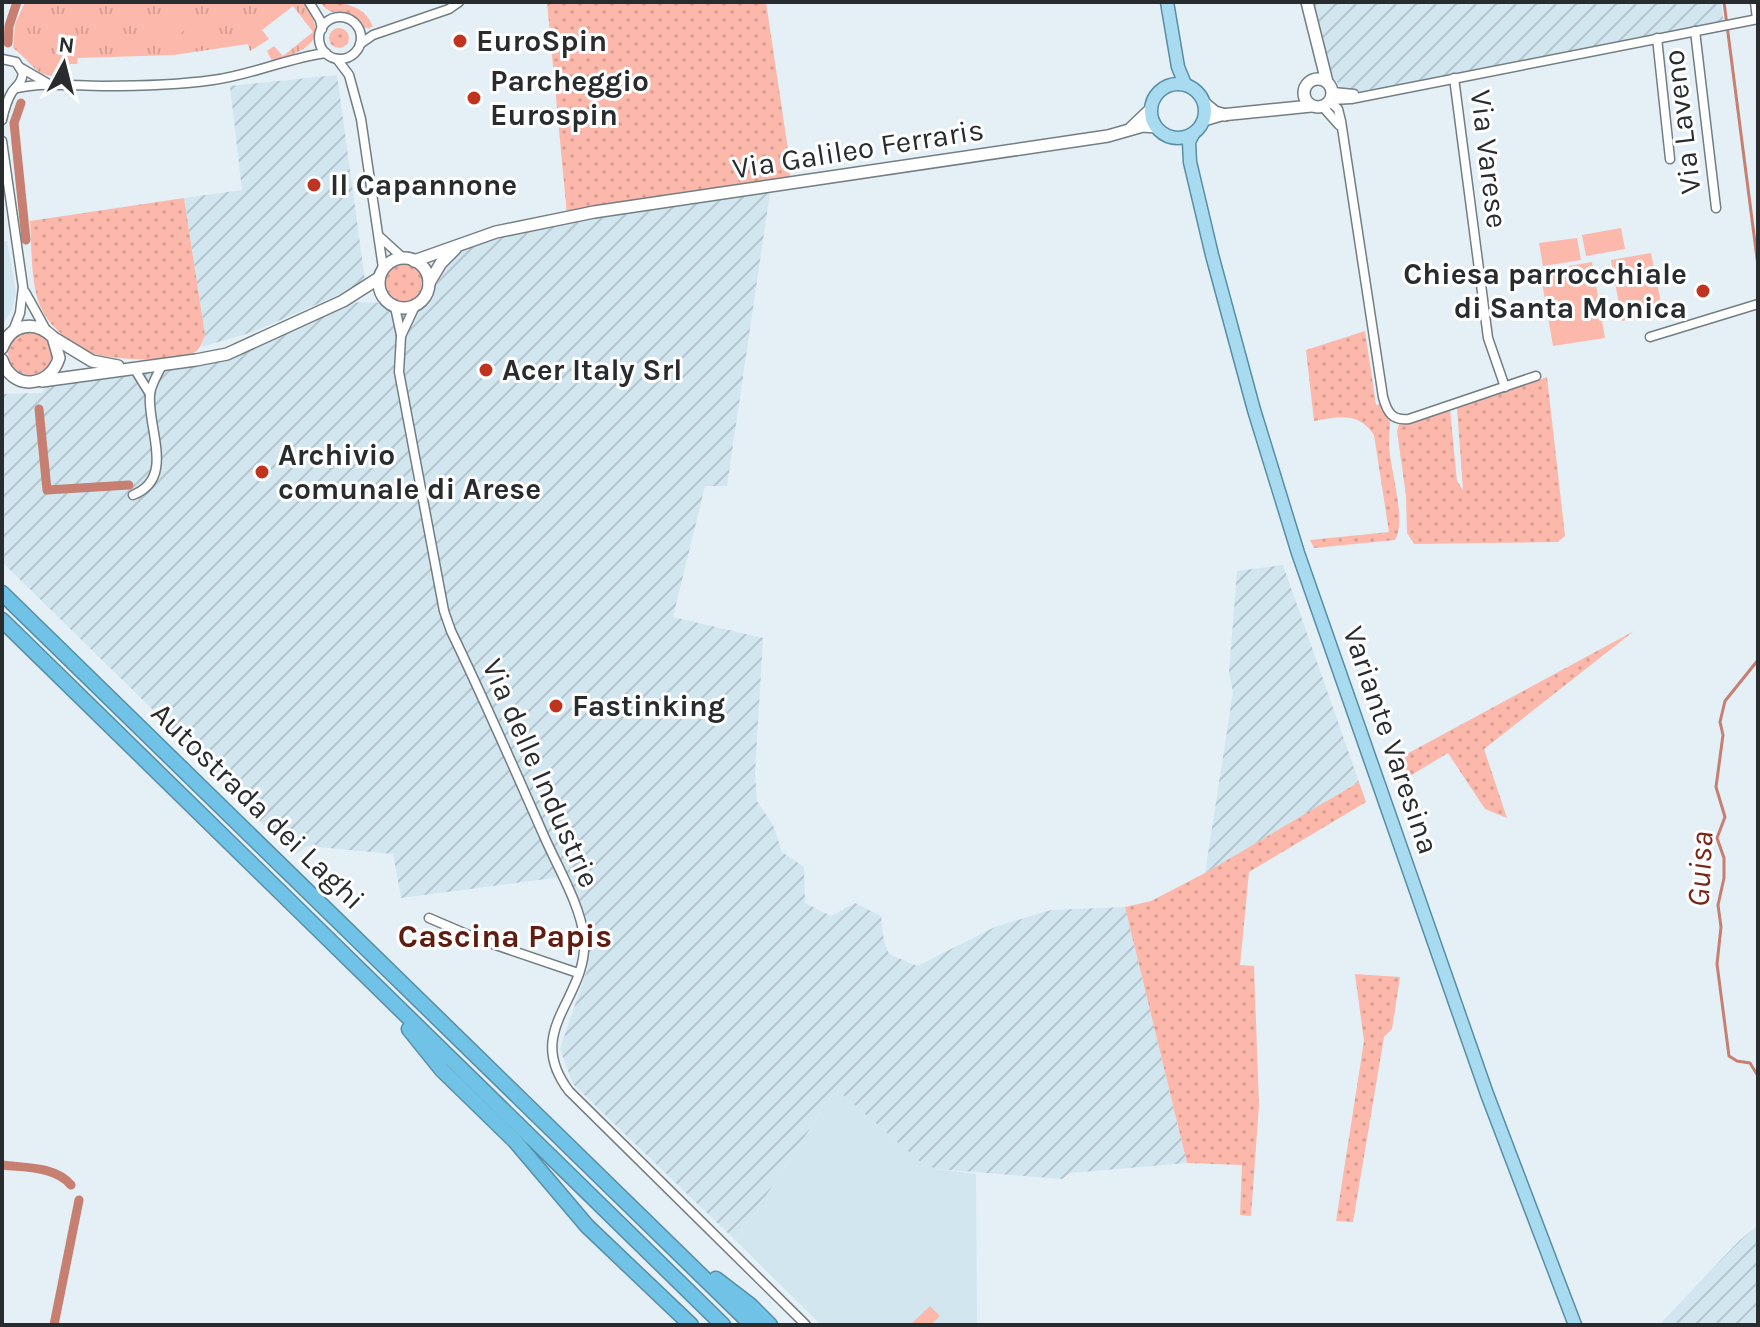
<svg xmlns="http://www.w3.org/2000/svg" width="1760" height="1327" viewBox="0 0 1760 1327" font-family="Karla,sans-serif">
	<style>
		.built { fill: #d2e6f0 }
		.industrial { fill: url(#industrial-furrows) }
		.grass { fill: url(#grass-dots) }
		.park { fill: url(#park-tufts) }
		.pitch { fill: #fcb8ab }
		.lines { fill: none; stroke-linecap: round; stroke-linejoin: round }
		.stream { stroke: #c67f71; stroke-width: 3 }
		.canal { stroke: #c67f71; stroke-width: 9 }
		.street-casing { stroke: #737e83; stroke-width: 11 }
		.secondary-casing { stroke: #737e83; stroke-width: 14 }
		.primary-casing { stroke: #578ea6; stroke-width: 15 }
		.highway-casing { stroke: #578ea6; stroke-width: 17 }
		.street { stroke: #fff; stroke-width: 8 }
		.secondary { stroke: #fff; stroke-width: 11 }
		.primary { stroke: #a9dbf0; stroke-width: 12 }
		.highway { stroke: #70c3e6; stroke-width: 14 }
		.poi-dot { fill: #c0341f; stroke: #fff; stroke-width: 3 }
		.labels { text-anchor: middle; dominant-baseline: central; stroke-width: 6; stroke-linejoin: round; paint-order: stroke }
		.poi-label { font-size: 30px; font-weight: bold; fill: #282c2e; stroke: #fff; text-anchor: start }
		.street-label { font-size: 30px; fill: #282c2e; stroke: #fff }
		.water-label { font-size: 32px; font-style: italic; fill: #7b2518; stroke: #fff }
		.neighbourhood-label { font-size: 32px; font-weight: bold; fill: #5f1c11; stroke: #fff }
	</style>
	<defs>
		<pattern id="industrial-furrows" width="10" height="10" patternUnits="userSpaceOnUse" patternTransform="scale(2)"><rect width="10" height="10" fill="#d2e6f0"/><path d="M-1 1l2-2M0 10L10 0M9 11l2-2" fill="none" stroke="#b4c5ce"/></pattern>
		<pattern id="grass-dots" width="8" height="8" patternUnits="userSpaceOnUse" patternTransform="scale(2)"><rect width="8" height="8" fill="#fcb8ab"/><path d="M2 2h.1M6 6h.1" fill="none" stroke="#d89e93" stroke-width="1.8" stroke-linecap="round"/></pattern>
		<pattern id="park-tufts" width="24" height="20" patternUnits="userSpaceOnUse" patternTransform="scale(2)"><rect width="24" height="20" fill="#fcb8ab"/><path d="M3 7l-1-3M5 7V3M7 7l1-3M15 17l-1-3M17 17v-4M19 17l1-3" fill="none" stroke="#d89e93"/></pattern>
	</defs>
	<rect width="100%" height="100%" fill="#e4f0f6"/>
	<!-- built -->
	<g class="built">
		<polygon points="7,241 16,293 12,309 2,326 2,242"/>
		<polygon points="836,1089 923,1164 937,1169 976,1174 977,1325 821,1325 736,1241"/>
	</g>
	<!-- industrial -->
	<g class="industrial">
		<polygon points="1310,2 1721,2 1724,24 1356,92 1342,89 1333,77"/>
		<polygon points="337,75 365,280 336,296 253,332 201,347 205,335 184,198 242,190 230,86"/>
		<polygon points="770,192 727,486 705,486 673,617 763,638 755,772 757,801 773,825 782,852 804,867 805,903 831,916 855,903 881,916 884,941 889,954 917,966 995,927 1051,910 1125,907 1187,1163 1070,1173 1062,1179 937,1169 923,1164 836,1089 736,1241 573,1084 560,1049 588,967 587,929 569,876 401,898 393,854 307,846 293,856 151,708 2,562 2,394 42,393 47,385 220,362 242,354 344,305 359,302 381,303 398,311 418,308 426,301 456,254 502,234 601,216"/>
		<polygon points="1283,565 1359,782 1205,873 1233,692 1229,672 1237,571"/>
		<polygon points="1758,1225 1758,1325 1659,1325 1739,1241"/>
	</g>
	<!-- grass -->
	<g class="grass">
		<path d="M320,2C341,2 365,4 373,27H370V29C362,27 359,22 352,17C338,9 332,18 320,2Z"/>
		<polygon points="547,2 766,2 791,170 789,181 567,215"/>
		<circle cx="339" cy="38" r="10"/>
		<path d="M184,198L205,335C202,343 200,350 192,354C173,363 108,360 89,352C71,344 52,328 43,312C30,290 32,246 30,221Z"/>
		<circle cx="404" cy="283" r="20"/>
		<circle cx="30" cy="353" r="22"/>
		<path d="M1365,331L1376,405L1382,404L1384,413L1390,419C1390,427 1389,436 1389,445C1390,470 1407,520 1395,540L1314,548L1310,540L1389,532L1374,435C1358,411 1338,417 1314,421L1306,350Z"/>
		<polygon points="1547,377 1565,536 1558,542 1414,544 1407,533 1406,496 1397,431 1399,424 1411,424 1450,410 1457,481 1463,490 1457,408"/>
		<polygon points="1634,631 1484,749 1507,818 1485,809 1448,753 1398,783 1392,762"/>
		<polygon points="1359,782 1366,802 1249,872 1240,965 1254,966 1259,1105 1251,1216 1240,1215 1242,1165 1187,1163 1125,907 1151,901 1205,873"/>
		<polygon points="1355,974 1400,977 1392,1029 1384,1037 1353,1222 1336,1221 1364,1041"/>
	</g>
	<!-- park -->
	<path class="park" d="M25,2H305C329,42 308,50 272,61L267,51L274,46L283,56L313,32L293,6L262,30L269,39L250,51L248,44L174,55L78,58L77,64H70L69,78C31,76 39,68 13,48L15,24Z"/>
	<!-- pitch -->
	<g class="pitch">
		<polygon points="183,2 193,2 190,25 177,37 173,37 172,35 163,31 162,25 169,15 178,15"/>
		<polygon points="1621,228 1625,249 1586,256 1582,235"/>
		<polygon points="1577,238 1581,260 1543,266 1539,243"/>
		<polygon points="1651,253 1663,313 1622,321 1611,260"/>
		<polygon points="1592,262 1605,338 1553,346 1540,271"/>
		<polygon points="930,1306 940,1316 931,1325 910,1325"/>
	</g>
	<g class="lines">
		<!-- stream -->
		<g class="stream">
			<polyline points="1724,2 1758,266"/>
			<polyline points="1758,660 1725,701 1720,722 1723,735 1716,787 1725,817 1717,838 1724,858 1724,878 1718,905 1721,927 1717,964 1729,1056 1737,1061 1750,1063 1758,1076"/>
		</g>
		<!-- canal -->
		<g class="canal">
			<polyline points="8,43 9,26 17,2"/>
			<polyline points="21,103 14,123 26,240"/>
			<polyline points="39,409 47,490 129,485"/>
			<path d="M2,1165C26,1168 55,1166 71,1185"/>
			<polyline points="54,1325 79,1200"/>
		</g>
		<!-- street casing -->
		<g class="street-casing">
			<g id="street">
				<polyline points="309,2 320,20 322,29"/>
				<polyline points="1755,2 1757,19"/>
				<circle cx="340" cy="38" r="21"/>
				<polyline points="1695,31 1716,208"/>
				<polyline points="1657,38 1670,159"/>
				<polyline points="360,44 373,35 449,9 459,2"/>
				<path d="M2,59L16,62L23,73C21,84 18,84 12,92C7,100 4,111 2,120"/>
				<polyline points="337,59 349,75 361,119 383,268"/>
				<polyline points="21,68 47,83"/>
				<polyline points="1454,78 1488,338 1505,387"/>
				<path d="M17,88C46,82 74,86 103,86C139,86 177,85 213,80C252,75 287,58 326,53"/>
				<polyline points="1333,92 1354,94"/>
				<polyline points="1331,100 1351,99 1758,19"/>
				<path d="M1330,102L1338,109L1341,121L1383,397C1387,412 1392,421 1409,419L1536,376"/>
				<polyline points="1323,107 1339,125"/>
				<polyline points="2,141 23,287 20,313 13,331"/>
				<polyline points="380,237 403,258"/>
				<polyline points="25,292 46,330"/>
				<path d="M415,306L401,336L399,372L444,611L451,631C484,699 514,768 544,836C557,866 581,906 584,938C589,999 522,1029 569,1091L806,1325"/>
				<polyline points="395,307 401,335"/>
				<polyline points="1650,337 1758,304"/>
				<polyline points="134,368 150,394"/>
				<path d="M133,495C176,478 147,429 150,394C151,384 158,374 162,365"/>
				<polyline points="429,918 478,939 578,973"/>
			</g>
		</g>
		<!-- secondary casing -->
		<g class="secondary-casing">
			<g id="secondary">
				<polyline points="1307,2 1327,82"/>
				<circle cx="1318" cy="93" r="14"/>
				<polyline points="1204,103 1215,112 1225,115"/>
				<polyline points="1204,120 1221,115 1311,106"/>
				<polyline points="1131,128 1151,109"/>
				<circle cx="404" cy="283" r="25"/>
				<polyline points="414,261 496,232 594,212 1108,136 1143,126 1156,127"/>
				<polyline points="429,283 441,263 455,249"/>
				<polyline points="54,338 92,361 118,366"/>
				<path d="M2,348C11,323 35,320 53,337L59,358C50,388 12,391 2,360"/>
				<polyline points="42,381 196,360 227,354 343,301 379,278"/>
			</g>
		</g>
		<!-- primary casing -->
		<g class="primary-casing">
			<g id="primary">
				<polyline points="1167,2 1178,67 1185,84"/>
				<circle cx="1178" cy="111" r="27"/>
				<polyline points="1193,134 1189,142 1190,162 1212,255 1254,410 1298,553 1487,1094 1575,1325"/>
			</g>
		</g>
		<!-- highway casing -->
		<g class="highway-casing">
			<g id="highway">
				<polyline points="2,593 752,1325"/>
				<polyline points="2,620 723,1325"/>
				<polyline points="409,1029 442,1070 515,1141 587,1226 691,1325"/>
				<polyline points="716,1279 750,1305 770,1325"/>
			</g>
		</g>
		<!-- street -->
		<use href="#street" class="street"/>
		<!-- secondary -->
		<use href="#secondary" class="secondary"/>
		<!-- primary -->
		<use href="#primary" class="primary"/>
		<!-- highway -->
		<use href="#highway" class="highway"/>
	</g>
	<!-- markers -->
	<g class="poi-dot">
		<circle cx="460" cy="41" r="8"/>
		<circle cx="474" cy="98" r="8"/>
		<circle cx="314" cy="185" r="8"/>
		<circle cx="1703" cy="291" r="8"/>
		<circle cx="486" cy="370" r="8"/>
		<circle cx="262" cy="472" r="8"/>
		<circle cx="556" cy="706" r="8"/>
	</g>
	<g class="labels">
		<!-- poi labels -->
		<g class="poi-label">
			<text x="476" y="41">EuroSpin</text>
			<text x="490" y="81">Parcheggio<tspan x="490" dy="34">Eurospin</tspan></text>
			<text x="330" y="185">Il Capannone</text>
			<text x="1687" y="274" text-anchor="end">Chiesa parrocchiale<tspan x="1687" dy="34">di Santa Monica</tspan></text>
			<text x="502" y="370">Acer Italy Srl</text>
			<text x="278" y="455">Archivio<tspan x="278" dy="34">comunale di Arese</tspan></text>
			<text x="572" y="706">Fastinking</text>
		</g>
		<!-- street labels -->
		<g class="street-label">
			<text transform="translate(1682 122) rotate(-97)">Via Laveno</text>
			<text transform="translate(858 149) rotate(-9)">Via Galileo Ferraris</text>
			<text transform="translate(1489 159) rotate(83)">Via Varese</text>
			<text transform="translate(1391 740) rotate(71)">Variante Varesina</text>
			<text transform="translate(541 773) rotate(66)">Via delle Industrie</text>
			<text transform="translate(258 806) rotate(44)">Autostrada dei Laghi</text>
		</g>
		<!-- water labels -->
		<g class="water-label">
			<text transform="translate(1700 869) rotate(-87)">Guisa</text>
		</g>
		<!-- neighbourhood labels -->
		<g class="neighbourhood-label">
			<text x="505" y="936">Cascina Papis</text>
		</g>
	</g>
	<!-- border -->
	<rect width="1760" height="1327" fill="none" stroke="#282c2e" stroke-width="8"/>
	<!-- north arrow -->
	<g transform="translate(64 64) rotate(7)" stroke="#ffffff" stroke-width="6" paint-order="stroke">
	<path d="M0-6L14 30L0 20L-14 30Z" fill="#282c2e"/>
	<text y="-12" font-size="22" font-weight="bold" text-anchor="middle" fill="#282c2e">N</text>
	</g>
</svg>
